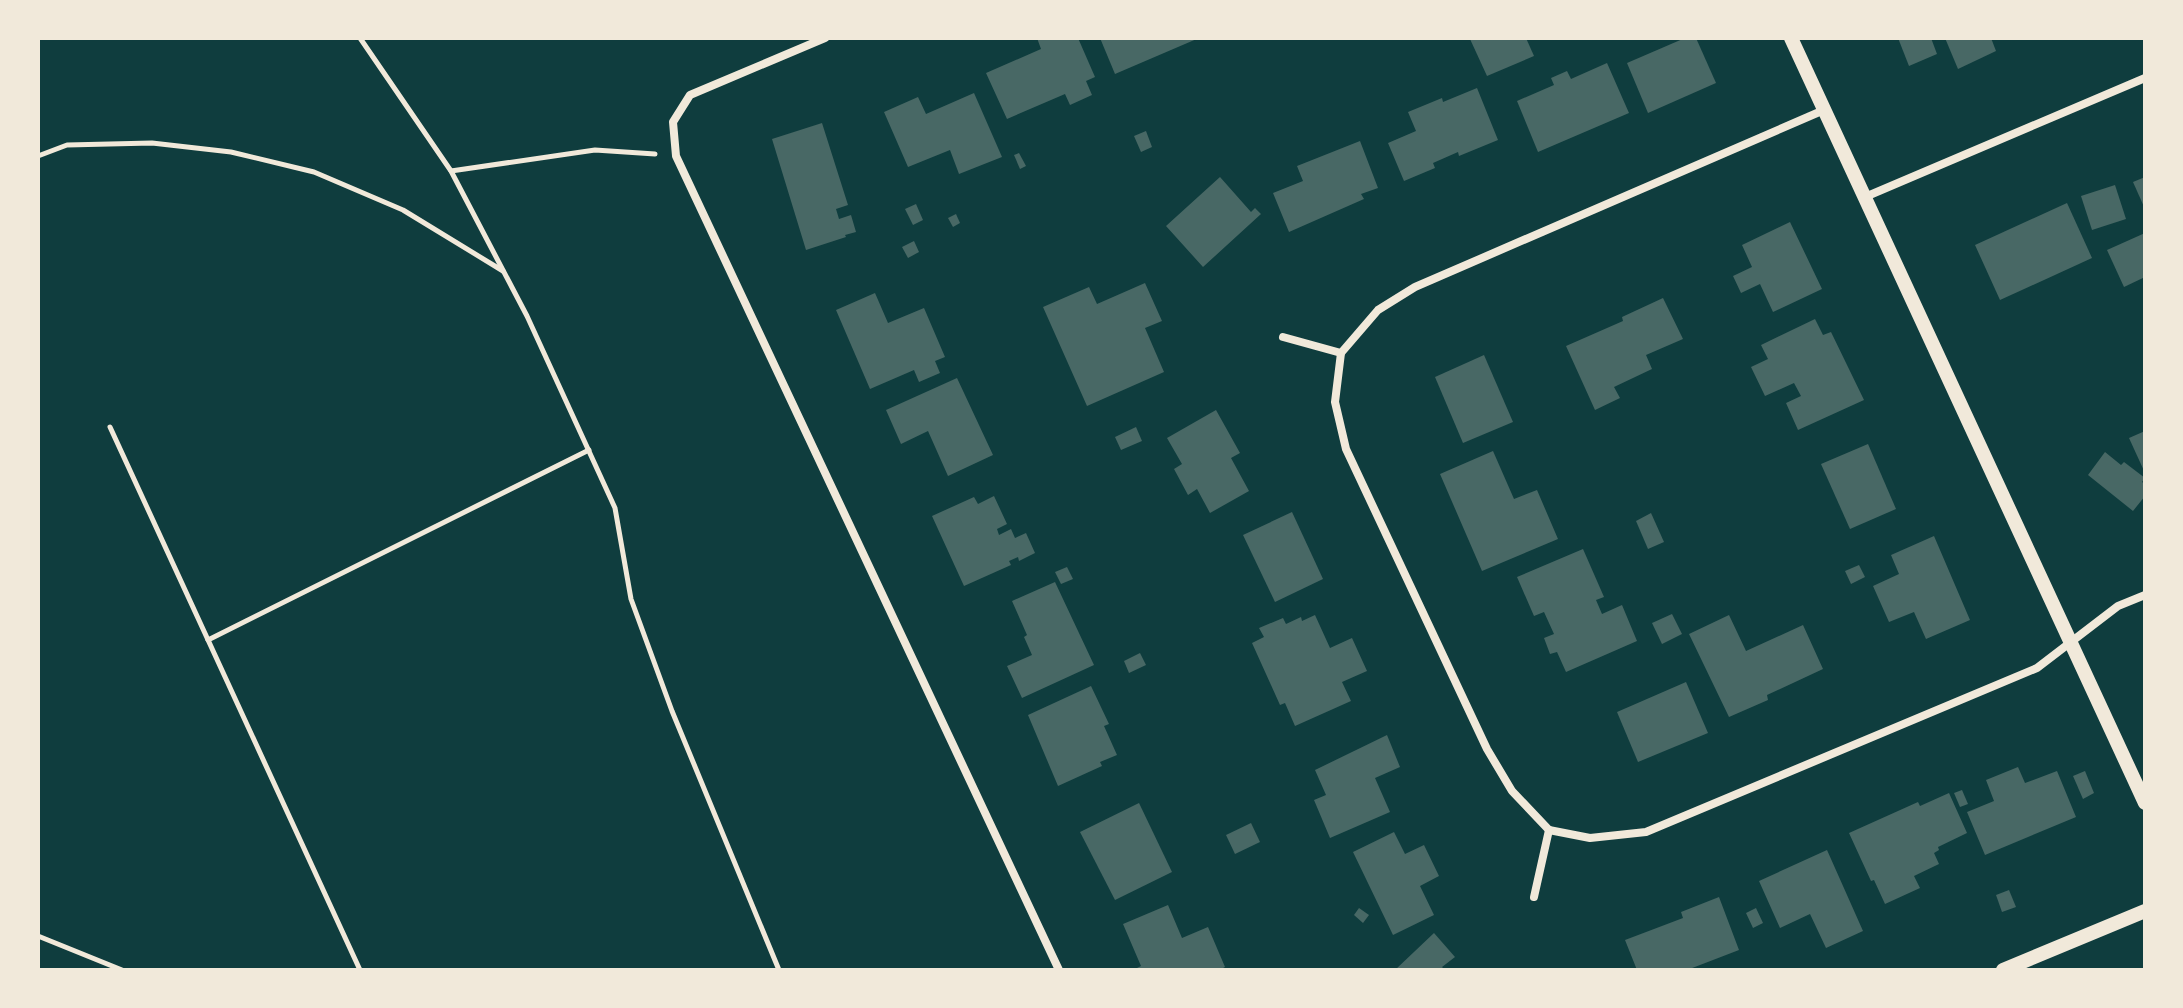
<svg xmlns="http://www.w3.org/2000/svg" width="2183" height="1008" viewBox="0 0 2183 1008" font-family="'Asap Condensed',sans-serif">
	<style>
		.building { fill: #486865 }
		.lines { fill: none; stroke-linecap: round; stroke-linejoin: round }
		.path { stroke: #f1e9da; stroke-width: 5 }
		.minor { stroke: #f1e9da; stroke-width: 8 }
		.tertiary { stroke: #f1e9da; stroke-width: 14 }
	</style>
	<rect width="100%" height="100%" fill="#0f3d3e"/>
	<!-- building -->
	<g class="building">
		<polygon points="1037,38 1078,38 1095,77 1086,81 1092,95 1070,105 1065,94 1007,119 986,73 1041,49"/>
		<polygon points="1100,38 1199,38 1115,74"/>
		<polygon points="1472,38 1526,38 1534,56 1487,76 1470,39"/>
		<polygon points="1685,38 1696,38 1716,83 1648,113 1627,63"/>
		<polygon points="1898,38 1931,38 1937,54 1909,66"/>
		<polygon points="1945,38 1991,38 1996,51 1958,69"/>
		<polygon points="1607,63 1629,113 1538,152 1517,101 1554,85 1551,78 1567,71 1571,79"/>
		<polygon points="1477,88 1498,140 1459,156 1458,152 1433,163 1435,168 1404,181 1388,143 1416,131 1408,112 1442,98 1443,102"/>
		<polygon points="974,93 1002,157 959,174 950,150 908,167 884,112 918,97 926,114"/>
		<polygon points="822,123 848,205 836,209 839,219 851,215 856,232 845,235 846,237 806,250 772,139"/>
		<polygon points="1146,131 1152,147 1141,152 1134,136"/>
		<polygon points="1360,141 1378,188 1361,194 1364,199 1289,232 1273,193 1303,181 1297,166"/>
		<polygon points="1019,153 1026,166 1020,169 1014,155"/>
		<polygon points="1220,177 1251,212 1255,208 1261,214 1203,267 1166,226"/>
		<polygon points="2145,177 2145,209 2133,182"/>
		<polygon points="2115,185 2126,219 2092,230 2081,196"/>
		<polygon points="2067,203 2092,258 2000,300 1975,245"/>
		<polygon points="916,204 923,220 913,225 905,209"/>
		<polygon points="956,214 960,223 953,227 948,218"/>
		<polygon points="1790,222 1822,289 1773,312 1760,284 1741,293 1733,276 1752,267 1742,245"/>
		<polygon points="2145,233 2145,277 2124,287 2107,250"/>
		<polygon points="914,241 919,252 908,258 902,247"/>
		<polygon points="1145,283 1162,321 1145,328 1164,372 1087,406 1043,307 1089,287 1097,304"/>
		<polygon points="875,293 888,323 924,308 945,357 935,361 940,373 919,382 914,370 870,389 836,310"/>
		<polygon points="1663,298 1683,339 1646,355 1652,369 1614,387 1620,398 1595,410 1566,346 1623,321 1622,317"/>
		<polygon points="1815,319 1823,335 1831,332 1864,400 1798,430 1786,403 1801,396 1794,383 1765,396 1751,367 1768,359 1761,345"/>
		<polygon points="1484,355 1513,422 1463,443 1435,377"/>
		<polygon points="957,378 993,455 948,476 928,431 901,444 886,410"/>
		<polygon points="1216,410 1240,453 1231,458 1249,491 1210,513 1197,489 1188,495 1174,469 1182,464 1167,438"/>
		<polygon points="1136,427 1142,441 1121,450 1115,437"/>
		<polygon points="2145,431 2145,473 2129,438"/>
		<polygon points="1868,444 1896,509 1850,529 1821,464"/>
		<polygon points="1493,451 1514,499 1537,490 1558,539 1482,571 1440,474"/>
		<polygon points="2105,452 2121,465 2124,462 2145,478 2142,482 2145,484 2145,496 2133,511 2088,475"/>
		<polygon points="994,496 1007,524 997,529 999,535 1011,529 1015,538 1026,533 1035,553 1019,561 1018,557 1009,561 1011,565 964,586 932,516 974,497 978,504"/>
		<polygon points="1292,512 1323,579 1275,602 1243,535"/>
		<polygon points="1651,513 1664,542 1648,549 1636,521"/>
		<polygon points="1934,536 1970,620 1926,639 1914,612 1889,622 1873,586 1899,574 1891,555"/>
		<polygon points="1583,549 1604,597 1596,600 1602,614 1622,605 1637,641 1566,672 1557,652 1550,654 1544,638 1554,634 1544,612 1534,616 1517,577"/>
		<polygon points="1859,565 1865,577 1851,584 1845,571"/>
		<polygon points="1067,567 1073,579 1061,584 1055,572"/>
		<polygon points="1055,582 1094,665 1022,698 1007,666 1032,655 1024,637 1027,635 1012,601"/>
		<polygon points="1672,614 1682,634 1662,644 1652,623"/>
		<polygon points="1315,615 1330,648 1352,638 1367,671 1342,682 1351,701 1295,726 1285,703 1280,705 1252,643 1264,637 1259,628 1283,618 1286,624 1301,617 1302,621"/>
		<polygon points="1729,615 1746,651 1803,625 1823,669 1767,695 1768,700 1729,717 1689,634"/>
		<polygon points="1140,653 1146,665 1129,673 1124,661"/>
		<polygon points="1686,682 1708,733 1638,762 1617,712"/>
		<polygon points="1091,686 1109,724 1104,726 1117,755 1100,762 1102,766 1058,786 1028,715"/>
		<polygon points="1387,735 1400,767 1375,778 1390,812 1330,838 1314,800 1326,795 1315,770"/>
		<polygon points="2018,767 2025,783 2057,771 2076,817 1985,855 1967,812 1994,801 1986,780"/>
		<polygon points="2085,771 2094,793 2083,799 2073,776"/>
		<polygon points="1962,790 1968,804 1960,807 1954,793"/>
		<polygon points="1949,793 1967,833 1938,847 1939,850 1934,853 1939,864 1914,876 1920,888 1885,904 1874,880 1871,881 1849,833 1918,802 1920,806"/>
		<polygon points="1139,803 1172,872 1115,900 1080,832"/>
		<polygon points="1251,823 1260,842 1235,854 1226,835"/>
		<polygon points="1394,832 1405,854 1424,845 1439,876 1420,886 1434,915 1393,935 1353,852"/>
		<polygon points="1827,850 1863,931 1826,948 1810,914 1780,928 1759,881"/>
		<polygon points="2009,890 2016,907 2002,912 1996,895"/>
		<polygon points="1719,897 1739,950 1687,970 1637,970 1625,940 1683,918 1681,912"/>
		<polygon points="1168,905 1182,938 1208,927 1225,967 1219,970 1138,970 1137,968 1141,966 1123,924"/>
		<polygon points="1359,908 1369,915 1363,923 1354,915"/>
		<polygon points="1756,908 1763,923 1753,928 1746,913"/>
		<polygon points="1434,933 1455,957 1442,967 1445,970 1395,970"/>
	</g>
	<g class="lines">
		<!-- path -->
		<g class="path">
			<polyline points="360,38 451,171 527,316 615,508 631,599 672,711 779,970"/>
			<polyline points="38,156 67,145 152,143 231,152 314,172 403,210 503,271"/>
			<polyline points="451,171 595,150 655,154"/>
			<polyline points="110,427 360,970"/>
			<polyline points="208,640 589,450"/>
			<polyline points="38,936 122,970"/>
		</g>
		<!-- minor -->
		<g class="minor">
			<polyline points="825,38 690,95 673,122 676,156 1059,970"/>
			<polyline points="1865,197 2145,78"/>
			<polyline points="1283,337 1341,353"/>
			<polyline points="1549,830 1512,791 1487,749 1346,449 1335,402 1341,353 1378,310 1415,287 1824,110"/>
			<polyline points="1549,830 1590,838 1646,832 2037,668 2118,606 2145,595"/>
			<polyline points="1534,897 1549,830"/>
		</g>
		<!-- tertiary -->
		<g class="tertiary">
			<polyline points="1791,38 2145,803"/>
			<polyline points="2003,970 2145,911"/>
		</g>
	</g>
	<!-- border -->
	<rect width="2183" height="1008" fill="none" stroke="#f1e9da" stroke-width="80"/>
</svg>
